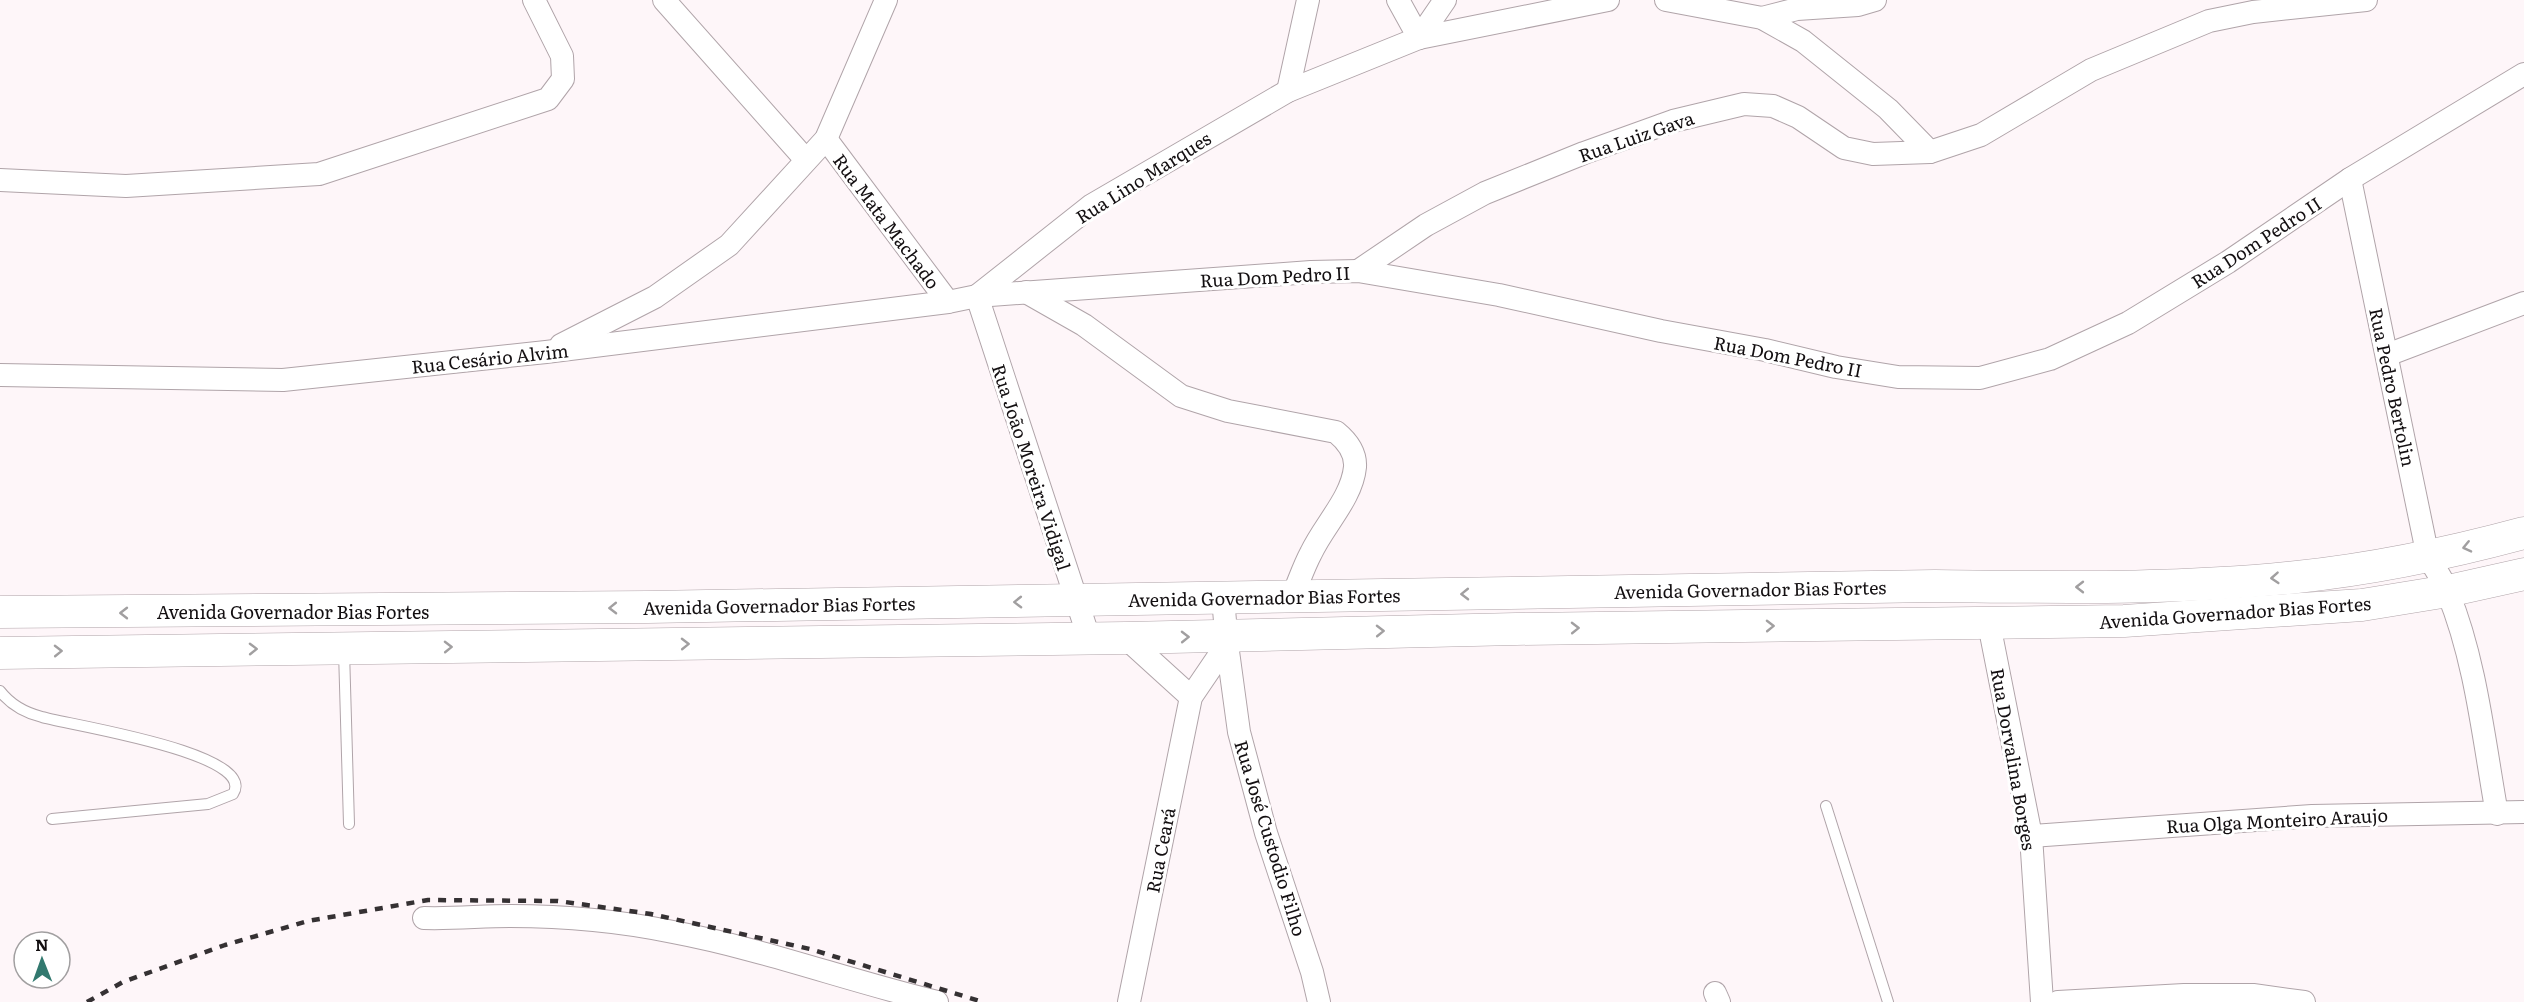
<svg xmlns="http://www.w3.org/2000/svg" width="2524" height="1002" viewBox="0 0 2524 1002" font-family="Literata,serif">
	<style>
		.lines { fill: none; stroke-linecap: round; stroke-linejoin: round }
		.service-casing { stroke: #b0a4a9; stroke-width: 12 }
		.minor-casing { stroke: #b0a4a9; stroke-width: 24 }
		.secondary-casing { stroke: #b0a4a9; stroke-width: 33 }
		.service { stroke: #fff; stroke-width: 10 }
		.minor { stroke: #fff; stroke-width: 22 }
		.secondary { stroke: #fff; stroke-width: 32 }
		.rail { stroke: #353133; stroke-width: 4.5; stroke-dasharray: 8 8; stroke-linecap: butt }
		.oneway { stroke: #a19fa0 }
		.labels { text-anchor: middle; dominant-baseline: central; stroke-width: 6; stroke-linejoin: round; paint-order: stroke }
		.street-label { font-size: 18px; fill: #130f11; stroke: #fff }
	</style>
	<rect width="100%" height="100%" fill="#fef6f9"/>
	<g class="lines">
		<!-- service casing -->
		<g class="service-casing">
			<g id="service">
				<polyline points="344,651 349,824"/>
				<path d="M0,691C10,704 26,713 42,717C64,724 260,753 233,794L208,804L52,819"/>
				<polyline points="1826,806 1888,1002"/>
			</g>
		</g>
		<!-- minor casing -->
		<g class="minor-casing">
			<g id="minor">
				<polyline points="664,0 806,160"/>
				<polyline points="1398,0 1419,38"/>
				<polyline points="1666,0 1762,18 1803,41 1888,109 1930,152"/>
				<polyline points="1762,18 1797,9 1858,5 1875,0"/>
				<polyline points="1419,38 1445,0"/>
				<polyline points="1288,91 1308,0"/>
				<polyline points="826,139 948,302"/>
				<path d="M2350,179L2428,557C2435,568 2443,580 2448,593C2476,661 2484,742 2497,814"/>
				<polyline points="0,180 126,186 319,174 548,99 563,79 562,56 534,0"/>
				<polyline points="1358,271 1426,225 1485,193 1584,153 1673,121 1744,104 1773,106 1798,117 1844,148 1873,154 1930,152 1981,135 2091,70 2209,21 2253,12 2366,0"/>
				<path d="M1026,292L1084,325L1181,396L1228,411L1336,432C1347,441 1356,452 1355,467C1352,498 1324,525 1311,553C1304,566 1299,581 1293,595"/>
				<polyline points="977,296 1092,205 1288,91 1419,38 1608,0"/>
				<polyline points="977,296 1089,638"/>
				<polyline points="561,345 655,297 729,245 826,139 886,0"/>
				<polyline points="2387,355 2524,303"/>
				<polyline points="0,375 283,380 546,352 948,302 977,296 1311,272 1358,271 1499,295 1661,331 1765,350 1836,367 1898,377 1980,378 2050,359 2128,323 2228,262 2350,179 2524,74"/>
				<polyline points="1223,598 1227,644 1239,732 1266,833 1312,972 1319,1002"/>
				<polyline points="1989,624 2031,836 2042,1002"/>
				<polyline points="1126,638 1191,697"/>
				<polyline points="2031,836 2312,816 2524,812"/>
				<path d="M424,918C453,919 482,916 510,916C565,916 620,921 673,932C763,949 849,981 937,1002"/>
				<polyline points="1715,993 1719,1002"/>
				<polyline points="1129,1002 1191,697 1227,644"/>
				<polyline points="2058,1002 2184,995 2253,995 2304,1002"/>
			</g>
		</g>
		<!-- secondary casing -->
		<g class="secondary-casing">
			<g id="secondary">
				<path d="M0,612L648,607L1935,586C2055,587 2177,590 2297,577C2374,569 2450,553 2524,533"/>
				<polyline points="0,653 1126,638 1516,629 2124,621 2362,605 2448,591 2524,574"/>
			</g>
		</g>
		<!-- service -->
		<use href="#service" class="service"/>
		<!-- minor -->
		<use href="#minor" class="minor"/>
		<!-- secondary -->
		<use href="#secondary" class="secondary"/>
		<!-- rail -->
		<polyline class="rail" points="87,1002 123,982 225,945 308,921 428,900 558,901 651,914 810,949 983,1002"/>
	</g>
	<!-- one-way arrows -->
	<defs><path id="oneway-chevron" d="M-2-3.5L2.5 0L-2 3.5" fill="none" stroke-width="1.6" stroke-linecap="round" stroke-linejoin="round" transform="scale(1.5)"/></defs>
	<g class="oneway">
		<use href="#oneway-chevron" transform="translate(2467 547) rotate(167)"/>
		<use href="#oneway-chevron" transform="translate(2275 578) rotate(176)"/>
		<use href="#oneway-chevron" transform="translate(2080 587) rotate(-180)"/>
		<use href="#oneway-chevron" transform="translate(1465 594) rotate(179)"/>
		<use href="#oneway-chevron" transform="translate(1018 602) rotate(179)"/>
		<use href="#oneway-chevron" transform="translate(613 608) rotate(179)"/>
		<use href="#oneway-chevron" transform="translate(124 613) rotate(180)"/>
		<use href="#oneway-chevron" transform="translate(1770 626) rotate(-1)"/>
		<use href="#oneway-chevron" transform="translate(1575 628) rotate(-1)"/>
		<use href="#oneway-chevron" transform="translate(1380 631) rotate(-1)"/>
		<use href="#oneway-chevron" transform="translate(1185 637) rotate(-1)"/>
		<use href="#oneway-chevron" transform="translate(685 644) rotate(-1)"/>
		<use href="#oneway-chevron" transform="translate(448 647) rotate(-1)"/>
		<use href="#oneway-chevron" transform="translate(253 649) rotate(-1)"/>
		<use href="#oneway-chevron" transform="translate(58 651) rotate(-1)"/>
	</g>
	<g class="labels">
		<!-- street labels -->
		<g class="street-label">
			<text transform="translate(1636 136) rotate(-19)">Rua Luiz Gava</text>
			<text transform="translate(1143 177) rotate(-32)">Rua Lino Marques</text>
			<text transform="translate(887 221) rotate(53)">Rua Mata Machado</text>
			<text transform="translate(2256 242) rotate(-33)">Rua Dom Pedro II</text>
			<text transform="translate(1275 276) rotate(-3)">Rua Dom Pedro II</text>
			<text transform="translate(1788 356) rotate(11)">Rua Dom Pedro II</text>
			<text transform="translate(490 358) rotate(-6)">Rua Cesário Alvim</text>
			<text transform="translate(2393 387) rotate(78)">Rua Pedro Bertolin</text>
			<text transform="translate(1032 467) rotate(72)">Rua João Moreira Vidigal</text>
			<text transform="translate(1750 589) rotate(-1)">Avenida Governador Bias Fortes</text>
			<text transform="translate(1264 597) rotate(-1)">Avenida Governador Bias Fortes</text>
			<text transform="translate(779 605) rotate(-1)">Avenida Governador Bias Fortes</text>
			<text x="293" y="611">Avenida Governador Bias Fortes</text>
			<text transform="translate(2235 612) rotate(-4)">Avenida Governador Bias Fortes</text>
			<text transform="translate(2014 759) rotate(80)">Rua Dorvalina Borges</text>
			<text transform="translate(2277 820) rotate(-3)">Rua Olga Monteiro Araujo</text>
			<text transform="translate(1271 838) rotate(73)">Rua José Custodio Filho</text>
			<text transform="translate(1160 850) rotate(-79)">Rua Ceará</text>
		</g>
	</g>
	<!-- north arrow -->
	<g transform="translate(42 960) rotate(359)"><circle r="28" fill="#ffffff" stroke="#a19fa0" stroke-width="1.5"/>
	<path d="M0-4.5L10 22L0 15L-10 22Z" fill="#32796f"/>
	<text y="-9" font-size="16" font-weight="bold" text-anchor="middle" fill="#130f11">N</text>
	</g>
</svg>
